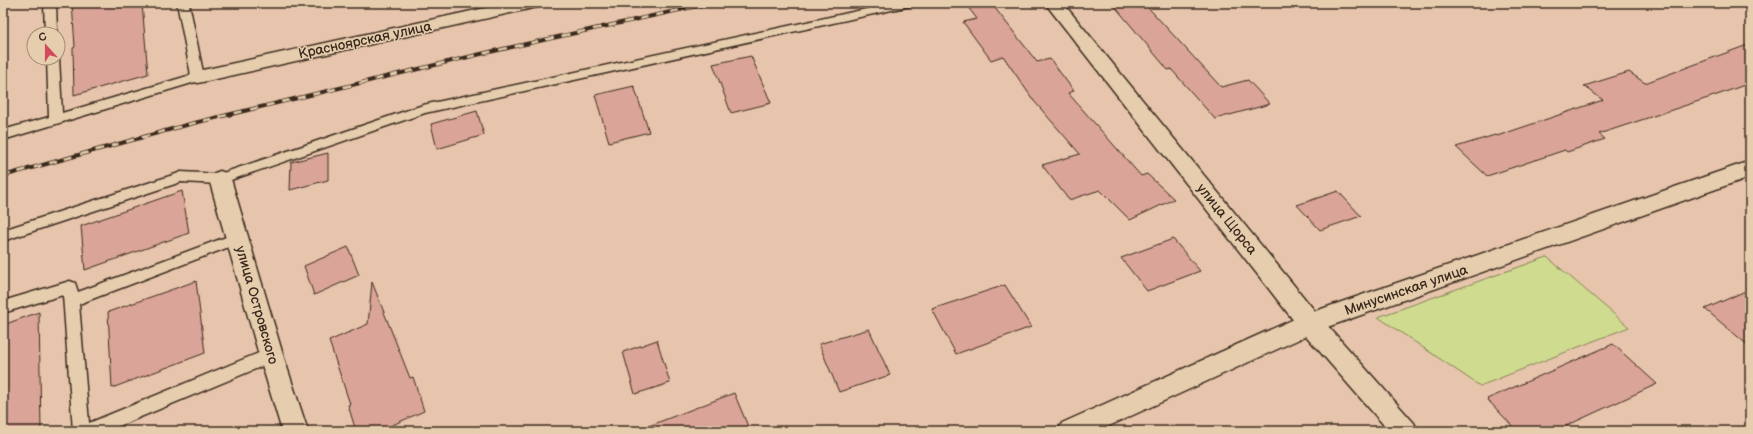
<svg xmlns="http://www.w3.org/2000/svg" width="1753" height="434" viewBox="0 0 1753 434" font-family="'Balsamiq Sans',sans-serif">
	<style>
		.green { fill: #cfdb8f; stroke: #858256 }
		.building { fill: #daa498; stroke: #3b2a1e }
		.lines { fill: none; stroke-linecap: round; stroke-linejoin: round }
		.service-casing { stroke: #3b2a1e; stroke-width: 3 }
		.minor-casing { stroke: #3b2a1e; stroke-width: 3 }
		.tertiary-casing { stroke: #3b2a1e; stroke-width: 3 }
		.service { fill: #e5cdae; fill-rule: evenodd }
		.minor { fill: #e5cdae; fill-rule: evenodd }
		.tertiary { fill: #e5cdae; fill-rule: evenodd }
		.rail-casing { stroke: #3b2a1e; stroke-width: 4 }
		.rail { stroke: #e5cdae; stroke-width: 2.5; stroke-dasharray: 8; stroke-linecap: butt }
		.labels { text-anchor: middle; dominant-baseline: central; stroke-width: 3; stroke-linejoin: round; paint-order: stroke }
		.street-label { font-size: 14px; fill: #3b2a1e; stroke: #e5cdae }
	</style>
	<rect width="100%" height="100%" fill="#e7c5ac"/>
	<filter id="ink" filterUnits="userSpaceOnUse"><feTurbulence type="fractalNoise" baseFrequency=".025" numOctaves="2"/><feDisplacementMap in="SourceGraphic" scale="8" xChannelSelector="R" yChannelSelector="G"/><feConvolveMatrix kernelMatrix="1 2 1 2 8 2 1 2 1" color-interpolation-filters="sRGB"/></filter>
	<g filter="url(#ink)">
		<!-- green -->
		<polygon class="green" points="1547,257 1629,327 1480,386 1378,317"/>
		<!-- building -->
		<g class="building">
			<polygon points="72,3 142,3 148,74 74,95 73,48 75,47"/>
			<polygon points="973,3 991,3 1037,62 1050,59 1074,91 1068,93 1141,176 1147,174 1174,199 1130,220 1100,190 1069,200 1042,165 1080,154 1034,101 1003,56 991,60 963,22 977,19 968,7"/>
			<polygon points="1112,3 1144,3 1221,87 1248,80 1270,104 1215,119 1171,69 1168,70"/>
			<polygon points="1750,44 1750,83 1717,95 1599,134 1605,139 1567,152 1565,150 1487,176 1456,147 1495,135 1497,136 1603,100 1584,86 1629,72 1645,83"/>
			<polygon points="751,56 771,103 731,113 713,64"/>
			<polygon points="634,86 649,132 609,142 595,95"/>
			<polygon points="477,111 484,135 437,149 431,124"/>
			<polygon points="328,153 328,180 290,190 291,162"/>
			<polygon points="182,191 189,233 85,270 81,226"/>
			<polygon points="1338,191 1361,216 1320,230 1297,205"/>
			<polygon points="1173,239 1200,271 1147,291 1121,258"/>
			<polygon points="348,247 359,275 314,295 304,266"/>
			<polygon points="196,281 205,353 112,388 108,312"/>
			<polygon points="372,282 410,378 413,377 424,411 379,431 356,431 348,405 350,404 329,341 368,324"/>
			<polygon points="1005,285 1031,327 956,354 932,309"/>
			<polygon points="1750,289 1750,347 1705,309"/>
			<polygon points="39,312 41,431 3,431 3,325"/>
			<polygon points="869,329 890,375 839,392 819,344"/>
			<polygon points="657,340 670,383 635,394 623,352"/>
			<polygon points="1613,344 1657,384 1555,431 1517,431 1487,399"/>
			<polygon points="734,393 750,431 641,431 641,429"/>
		</g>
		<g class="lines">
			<!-- service casing -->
			<g class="service-casing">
				<g id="service">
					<polygon points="44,3 56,3 57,34 45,34"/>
					<polygon points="177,3 189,3 204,77 202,80 3,140 3,130 49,117 47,58 58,58 58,56 59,58 62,113 191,75"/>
					<polygon points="894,3 916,3 910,6 425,113 225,182 220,184 181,182 3,241 3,230 176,174 181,172 220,174 423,105"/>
					<polygon points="237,233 242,234 244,238 242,242 79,304 89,423 271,348 277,350 279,355 277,360 107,431 73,431 63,295 3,313 3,301 70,281 75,283 78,292"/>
				</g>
			</g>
			<!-- minor casing -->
			<g class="minor-casing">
				<g id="minor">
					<polygon points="508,3 542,3 539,7 533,8 198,83 191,81 188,77 191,73 198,71"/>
					<polygon points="1045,3 1063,3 1319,316 1414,423 1418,431 1389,431 1301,330"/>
					<polygon points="220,171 228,174 231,179 283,355 308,431 282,431 259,355 209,179 212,174"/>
				</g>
			</g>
			<!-- tertiary casing -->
			<g class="tertiary-casing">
				<polygon id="tertiary" points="1750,161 1750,177 1319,330 1098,431 1058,431 1062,423 1301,316"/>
			</g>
			<!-- service -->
			<use href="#service" class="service"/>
			<!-- minor -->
			<use href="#minor" class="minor"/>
			<!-- tertiary -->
			<use href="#tertiary" class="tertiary"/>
			<!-- rail casing -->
			<g class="rail-casing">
				<polyline id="rail" points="3,176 190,124 485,53 711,3"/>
			</g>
			<!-- rail -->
			<use href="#rail" class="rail"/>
		</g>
	</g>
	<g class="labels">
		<!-- street labels -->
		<g class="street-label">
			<text transform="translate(365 40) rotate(-12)">Красноярская улица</text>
			<text transform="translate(1227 219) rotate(51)">улица Щорса</text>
			<text transform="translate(1406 290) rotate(-19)">Минусинская улица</text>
			<text transform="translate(257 305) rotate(74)">улица Островского</text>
		</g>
	</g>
	<!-- margin -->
	<rect width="1753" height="434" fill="none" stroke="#e5cdae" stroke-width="16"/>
	<rect x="8" y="8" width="1737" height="418" fill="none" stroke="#3b2a1e" stroke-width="1.5" filter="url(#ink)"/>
	<!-- north arrow -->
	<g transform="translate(46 46) rotate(339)"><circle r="19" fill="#e5cdae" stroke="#a18c74"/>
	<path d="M0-3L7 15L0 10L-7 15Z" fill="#d1495b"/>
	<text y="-6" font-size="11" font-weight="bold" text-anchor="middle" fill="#3b2a1e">С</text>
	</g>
</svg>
